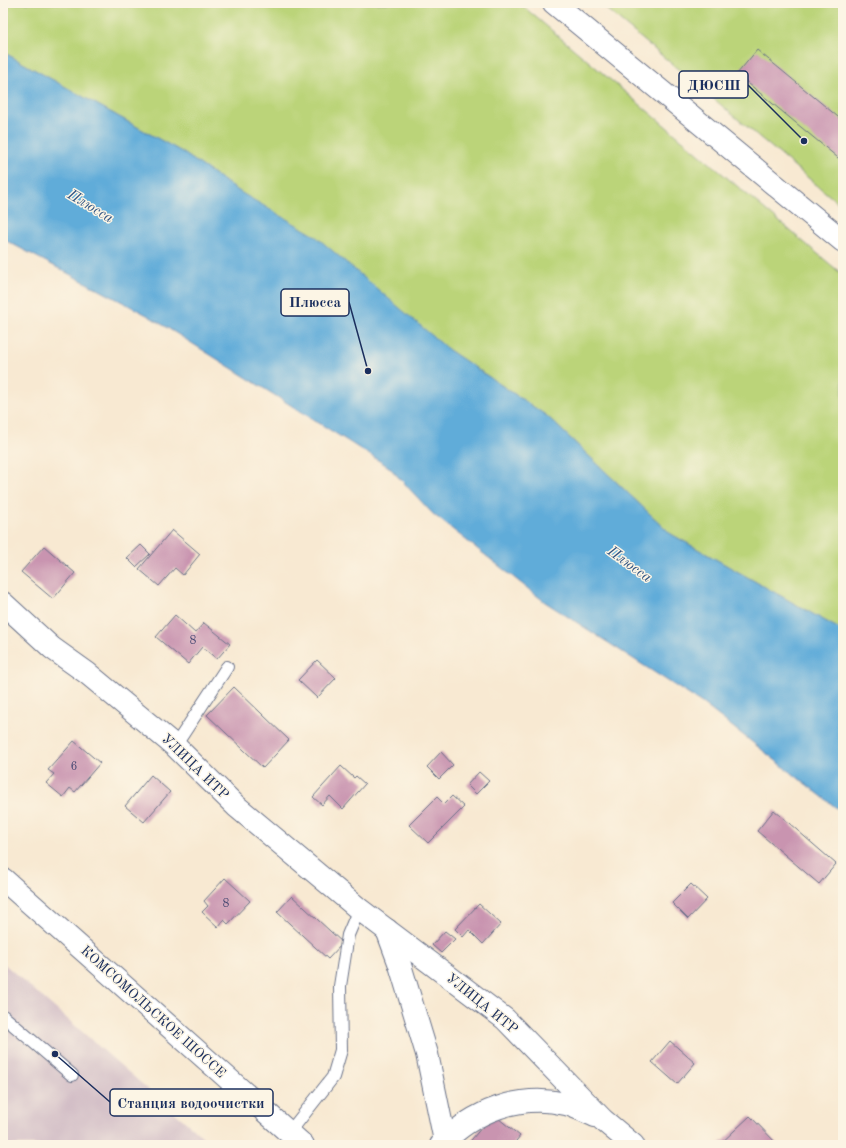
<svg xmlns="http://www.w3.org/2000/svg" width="846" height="1148" viewBox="0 0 846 1148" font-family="'Old Standard TT',serif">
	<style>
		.industrial { fill: #d2bdc6 }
		.green { fill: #bbd479; stroke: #6b826c }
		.water { fill: #61acd9; stroke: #3e6e9c }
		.building { fill: #c994b0 }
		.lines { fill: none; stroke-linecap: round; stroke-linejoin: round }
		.service-casing { stroke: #687087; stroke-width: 14 }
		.minor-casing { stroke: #687087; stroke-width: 24 }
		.tertiary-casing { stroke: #687087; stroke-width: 24 }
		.secondary-casing { stroke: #687087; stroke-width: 24 }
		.service { stroke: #fff; stroke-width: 12 }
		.minor { stroke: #fff; stroke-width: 22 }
		.tertiary { stroke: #fff; stroke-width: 22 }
		.secondary { stroke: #fff; stroke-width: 22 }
		.labels { text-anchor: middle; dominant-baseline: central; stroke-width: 3; stroke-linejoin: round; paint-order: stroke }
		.number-label { font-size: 12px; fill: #464872 }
		.street-label { font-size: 14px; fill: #1b2f5e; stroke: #fcf5e5 }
		.water-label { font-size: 15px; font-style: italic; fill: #305483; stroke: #fcf5e5 }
		.leader { fill: none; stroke: #1b2f5e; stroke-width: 1.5 }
		.callout-dot { fill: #1b2f5e; stroke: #fcf5e5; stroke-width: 1.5 }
		.callout { fill: #fcf5e5; stroke: #1b2f5e; stroke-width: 1.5 }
		.callout-label { font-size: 15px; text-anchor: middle; font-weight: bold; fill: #1b2f5e }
	</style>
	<rect width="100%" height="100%" fill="#fcf5e5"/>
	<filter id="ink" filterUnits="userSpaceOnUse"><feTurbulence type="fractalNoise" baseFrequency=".025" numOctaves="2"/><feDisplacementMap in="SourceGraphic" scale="8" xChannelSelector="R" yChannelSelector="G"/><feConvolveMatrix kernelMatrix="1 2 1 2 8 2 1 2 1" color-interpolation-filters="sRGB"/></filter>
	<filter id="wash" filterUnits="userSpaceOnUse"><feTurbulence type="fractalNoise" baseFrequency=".012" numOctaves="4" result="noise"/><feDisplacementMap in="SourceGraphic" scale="16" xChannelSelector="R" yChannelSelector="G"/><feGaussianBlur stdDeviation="0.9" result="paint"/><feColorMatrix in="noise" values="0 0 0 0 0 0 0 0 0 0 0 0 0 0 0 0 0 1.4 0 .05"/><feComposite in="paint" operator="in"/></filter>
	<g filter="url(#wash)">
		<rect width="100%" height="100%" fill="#f8e9d2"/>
		<!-- industrial -->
		<polygon class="industrial" points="3,963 212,1145 3,1145"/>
		<!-- green -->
		<g class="green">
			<polygon points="3,3 519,3 843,275 843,631 671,534 547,416 449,350 240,192 182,152 3,52"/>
			<polygon points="599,3 843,3 843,207"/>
		</g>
		<!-- water -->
		<polygon class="water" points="3,52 182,152 240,192 314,235 449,350 547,416 671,534 843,631 843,813 702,703 545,602 433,514 389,467 147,315 3,239"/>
		<g id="blocks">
			<!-- building -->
			<g class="building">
				<polygon points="757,50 843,121 843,162 737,74"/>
				<polygon points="172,530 200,554 183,575 175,568 159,586 139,569"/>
				<polygon points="141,545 150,554 136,567 127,558"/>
				<polygon points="44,546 75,573 53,599 21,572"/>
				<polygon points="175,615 195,633 204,623 230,644 217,659 202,647 188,664 156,637"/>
				<polygon points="317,660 336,678 317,698 298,680"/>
				<polygon points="234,687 289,740 263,768 207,715"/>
				<polygon points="74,741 100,763 75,792 70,788 63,797 46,783 54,774 48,770"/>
				<polygon points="441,752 453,765 439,779 427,767"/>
				<polygon points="341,766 354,778 356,776 365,784 343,809 330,796 322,805 313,797"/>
				<polygon points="479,772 489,781 476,794 467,785"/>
				<polygon points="151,775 170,792 144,822 125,806"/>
				<polygon points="452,796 464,807 428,843 409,825 437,797 444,804"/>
				<polygon points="774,810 836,864 819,884 757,831"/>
				<polygon points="225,878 250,901 228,924 224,920 218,927 202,912 208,906 204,901"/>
				<polygon points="691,884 707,899 688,919 672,903"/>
				<polygon points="292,896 343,943 328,959 277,912"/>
				<polygon points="479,904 501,924 483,944 469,930 463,937 455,929"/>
				<polygon points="445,931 455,939 441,953 432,945"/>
				<polygon points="670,1041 695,1063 677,1084 652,1062"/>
				<polygon points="493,1114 520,1136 513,1145 467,1145"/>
				<polygon points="750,1116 778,1145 719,1145"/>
			</g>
		</g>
	</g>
	<g filter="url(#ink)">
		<use href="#blocks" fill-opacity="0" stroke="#687087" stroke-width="1"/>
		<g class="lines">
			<!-- service casing -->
			<g class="service-casing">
				<g id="service">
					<polyline points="175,746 227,667"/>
					<polyline points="3,1016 72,1075"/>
					<polyline points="288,1138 289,1133 333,1077 341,1050 340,986 348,935 359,909"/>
				</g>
			</g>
			<!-- minor casing -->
			<g class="minor-casing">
				<g id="minor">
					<polyline points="3,603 52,648 87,673 175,746 236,806 359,909 505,1019 603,1120 633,1145"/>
					<polyline points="387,930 400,965 427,1054 445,1141"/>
					<path d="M441,1145C473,1111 520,1093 566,1104C576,1107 586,1112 595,1116"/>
				</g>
			</g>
			<!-- tertiary casing -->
			<g class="tertiary-casing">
				<polyline id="tertiary" points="554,3 843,241"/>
			</g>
			<!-- secondary casing -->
			<g class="secondary-casing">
				<polyline id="secondary" points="3,879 303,1145"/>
			</g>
			<!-- service -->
			<use href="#service" class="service"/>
			<!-- minor -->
			<use href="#minor" class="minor"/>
			<!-- tertiary -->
			<use href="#tertiary" class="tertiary"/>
			<!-- secondary -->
			<use href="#secondary" class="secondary"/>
		</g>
	</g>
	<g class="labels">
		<!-- number labels -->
		<g class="number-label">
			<text x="193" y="641">8</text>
			<text x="74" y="767">6</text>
			<text x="226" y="904">8</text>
		</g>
		<!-- street labels -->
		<g class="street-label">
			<text transform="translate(195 767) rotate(44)">УЛИЦА ИТР</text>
			<text transform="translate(482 1004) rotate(39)">УЛИЦА ИТР</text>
			<text transform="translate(153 1012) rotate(42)">КОМСОМОЛЬСКОЕ ШОССЕ</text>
		</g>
		<!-- water labels -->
		<g class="water-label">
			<text transform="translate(90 207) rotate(31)">Плюсса</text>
			<text transform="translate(629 565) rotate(36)">Плюсса</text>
		</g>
	</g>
	<!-- callouts -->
	<path class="leader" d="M804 141L748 85M368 371L349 302M55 1054L110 1102"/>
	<g class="callout-dot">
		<circle cx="804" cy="141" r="4"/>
		<circle cx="368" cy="371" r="4"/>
		<circle cx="55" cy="1054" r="4"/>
	</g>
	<g class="callout">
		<rect x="679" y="71" width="69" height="27" rx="4"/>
		<rect x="281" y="289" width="68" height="27" rx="4"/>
		<rect x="110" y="1089" width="163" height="27" rx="4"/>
	</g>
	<g class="callout-label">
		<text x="714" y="90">ДЮСШ</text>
		<text x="315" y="307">Плюсса</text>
		<text x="191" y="1108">Станция водоочистки</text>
	</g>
	<!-- margin -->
	<rect width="846" height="1148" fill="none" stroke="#fcf5e5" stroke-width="16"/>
</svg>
